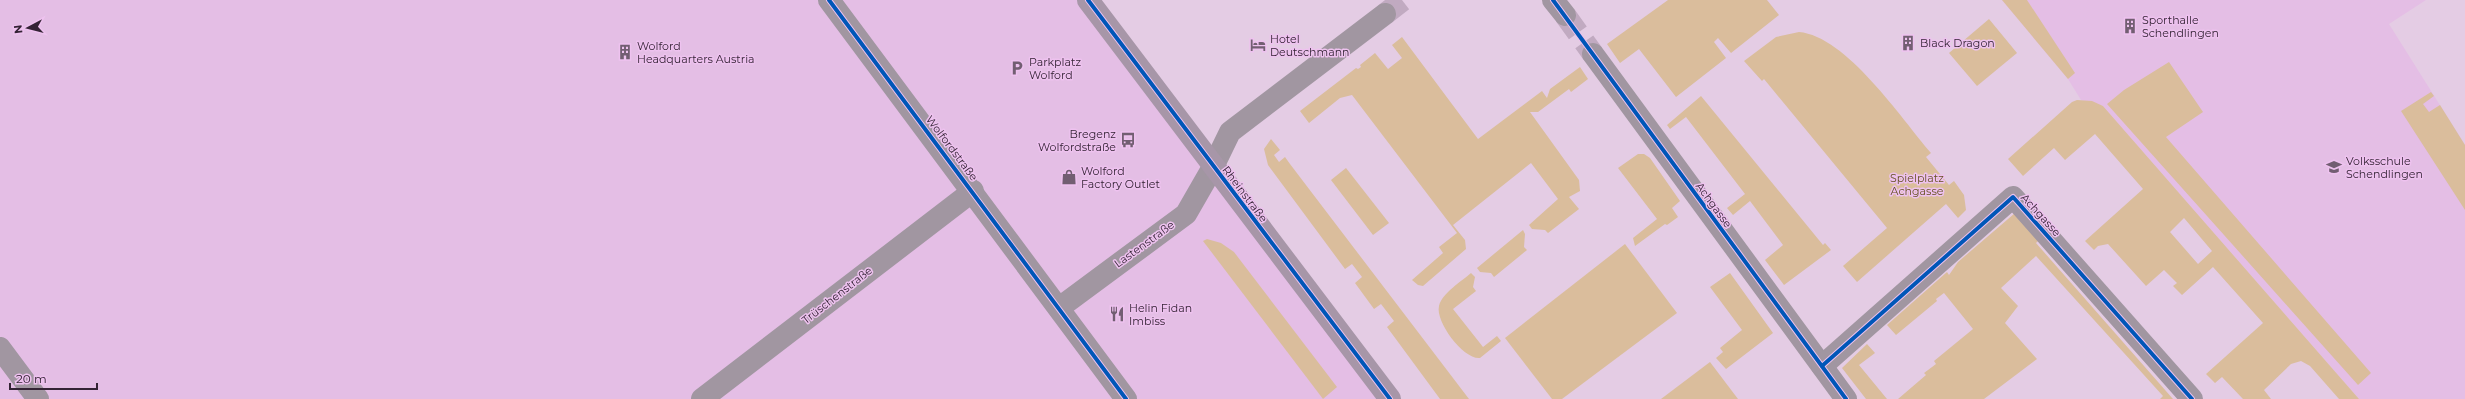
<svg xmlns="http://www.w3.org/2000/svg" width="2465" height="399" viewBox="0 0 2465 399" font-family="Montserrat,sans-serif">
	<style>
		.built { fill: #e4bee5 }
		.green { fill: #dabd9c; fill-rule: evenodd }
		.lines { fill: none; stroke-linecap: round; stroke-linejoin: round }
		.minor-tunnel { stroke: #c1aac1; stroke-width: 22; stroke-dasharray: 22 11; stroke-linecap: butt }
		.minor { stroke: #a196a1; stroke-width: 22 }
		.primary { stroke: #a796a8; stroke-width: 22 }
		.cycleway-casing { stroke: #eec2ef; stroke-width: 6 }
		.cycleway { stroke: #0057b8; stroke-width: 4 }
		.labels { text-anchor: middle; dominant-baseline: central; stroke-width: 3; stroke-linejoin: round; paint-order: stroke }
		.poi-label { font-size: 11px; fill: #342335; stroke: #eec2ef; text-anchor: start }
		.street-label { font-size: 11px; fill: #342335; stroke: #eec2ef }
		.park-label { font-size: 11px; fill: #655120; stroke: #eec2ef }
	</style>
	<rect width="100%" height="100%" fill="#e4cce4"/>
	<!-- built -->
	<g class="built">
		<polygon points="0,0 1088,0 1390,399 0,399"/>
		<polygon points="2002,0 2426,0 2389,24 2465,145 2465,399 2359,399 2103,106 2081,100 2068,79"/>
	</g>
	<!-- green -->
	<g class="green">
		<polygon points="1668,0 1767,0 1779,15 1731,53 1718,38 1714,42 1726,58 1676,97 1639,49 1620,63 1607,44"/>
		<polygon points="2002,0 2027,0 2075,73 2068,79"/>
		<polygon points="1989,19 2017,53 1977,86 1949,53"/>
		<path d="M1799,32C1846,36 1901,118 1931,153L1926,157L1949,185L1954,181L1964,195L1966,210L1958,218L1946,204L1857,282L1843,266L1887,228L1764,79L1762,81L1744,61L1776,37Z"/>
		<polygon points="1402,37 1478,139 1542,91 1547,98 1550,89 1580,67 1588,79 1571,92 1569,89 1538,112 1530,112 1579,180 1580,191 1569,197 1579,209 1548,233 1545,230 1532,229 1529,225 1558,199 1531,163 1453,225 1465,240 1466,249 1423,286 1418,285 1412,280 1443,253 1439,247 1457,233 1352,95 1340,98 1309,123 1300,111 1356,68 1358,69 1361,67 1360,65 1375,53 1388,69 1402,58 1392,45"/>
		<polygon points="2169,62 2203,112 2166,137 2371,373 2358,385 2107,104 2124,90"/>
		<polygon points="2431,92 2434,96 2423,104 2429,112 2440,105 2465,145 2465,210 2401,111"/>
		<polygon points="1701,96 1823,245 1825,243 1831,250 1784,285 1765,260 1783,245 1750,201 1733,215 1727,208 1745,194 1686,117 1670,129 1667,125"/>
		<path d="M2077,100L2092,101L2103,106L2359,399H2339L2310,366L2301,361L2291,364L2264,390L2271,399H2243L2222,377L2215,383L2206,374L2263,323L2213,267L2182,295L2173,286L2177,283L2164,270L2146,286L2108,244L2098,246L2094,250L2085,241L2143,189L2095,134L2065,160L2054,148L2023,176L2008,159L2072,102ZM2184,218L2212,251L2198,264L2170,232Z"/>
		<polygon points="1271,139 1280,150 1274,155 1279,162 1285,157 1290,164 1469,399 1440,399 1387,327 1394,321 1381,304 1374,309 1355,283 1362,277 1352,264 1345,269 1268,165 1264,149"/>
		<polygon points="1638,154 1644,154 1650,158 1680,201 1672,208 1678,217 1667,225 1665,224 1635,246 1633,238 1657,219 1618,168"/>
		<polygon points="1346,168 1389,223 1373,235 1331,180"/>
		<polygon points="2015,213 2042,237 2036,243 2173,399 2160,399 2163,396 2036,256 2001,288 2018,306 2005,323 2037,359 1984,399 1898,399 1926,375 1924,373 1936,364 1934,361 1973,329 1944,293 1936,299 1937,301 1896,335 1887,325 1947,272 1949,275 1958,262"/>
		<polygon points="1523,230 1525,234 1524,247 1527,250 1494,277 1491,273 1480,272 1477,268"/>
		<polygon points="1207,239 1221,243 1234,252 1337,387 1323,399 1203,241"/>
		<polygon points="1625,244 1677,313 1562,399 1552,399 1505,338"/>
		<path d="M1471,273L1475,277L1473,287L1476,291L1453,309L1483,347L1497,336L1501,341L1480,358C1464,360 1435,322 1439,306C1442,293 1462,281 1471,273Z"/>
		<polygon points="1730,273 1773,333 1726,369 1716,358 1723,352 1720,348 1742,330 1710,287"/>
		<polygon points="1867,344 1875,353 1859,365 1887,399 1866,399 1842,368"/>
		<polygon points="1710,362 1738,399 1661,399"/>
	</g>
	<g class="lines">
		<!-- minor-tunnel -->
		<g class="minor-tunnel">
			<polyline points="1385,14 1403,0"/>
			<polyline points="1565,15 1593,54"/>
		</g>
		<!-- minor -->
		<g class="minor">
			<polyline points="829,0 1126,399"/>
			<polyline points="1553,0 1565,15"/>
			<polyline points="1593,54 1846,399"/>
			<polyline points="1059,308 1186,214 1213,167 1230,132 1385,14"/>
			<polyline points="0,348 38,399"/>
			<polyline points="1822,366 2013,197 2192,399"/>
			<polyline points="702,399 973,191"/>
		</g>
		<!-- primary -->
		<polyline class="primary" points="1088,0 1390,399"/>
		<!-- cycleway casing -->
		<g class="cycleway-casing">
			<g id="cycleway">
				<polyline points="829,0 1126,399"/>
				<polyline points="1088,0 1390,399"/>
				<polyline points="1553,0 1846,399"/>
				<polyline points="1822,366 2013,197 2192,399"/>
			</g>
		</g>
		<!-- cycleway -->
		<use href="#cycleway" class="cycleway"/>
	</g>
	<!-- icons -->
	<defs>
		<g id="building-bare" transform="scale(1.2)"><path d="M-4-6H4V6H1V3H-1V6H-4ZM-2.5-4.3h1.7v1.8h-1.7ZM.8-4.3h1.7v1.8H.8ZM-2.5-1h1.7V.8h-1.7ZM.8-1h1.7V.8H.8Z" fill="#725e72" stroke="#eec2ef" stroke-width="2.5" paint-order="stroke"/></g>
		<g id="hotel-bare" transform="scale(1.2)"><path d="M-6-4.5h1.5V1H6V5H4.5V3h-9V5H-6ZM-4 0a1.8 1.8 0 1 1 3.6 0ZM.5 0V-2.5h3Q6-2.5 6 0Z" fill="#725e72" stroke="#eec2ef" stroke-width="2.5" paint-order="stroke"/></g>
		<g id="parking-bare" transform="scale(1.2)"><path d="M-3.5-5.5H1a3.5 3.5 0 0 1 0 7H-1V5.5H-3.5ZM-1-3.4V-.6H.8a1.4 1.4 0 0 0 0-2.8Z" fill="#725e72" stroke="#eec2ef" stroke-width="2.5" paint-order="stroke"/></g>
		<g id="bus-bare" transform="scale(1.2)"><path d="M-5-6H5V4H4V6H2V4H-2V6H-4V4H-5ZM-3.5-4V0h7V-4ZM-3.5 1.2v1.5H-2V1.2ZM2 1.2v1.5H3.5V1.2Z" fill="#725e72" stroke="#eec2ef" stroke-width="2.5" paint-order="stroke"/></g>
		<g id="school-bare" transform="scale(1.2)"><path d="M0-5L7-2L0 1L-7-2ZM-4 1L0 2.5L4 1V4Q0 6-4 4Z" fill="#725e72" stroke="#eec2ef" stroke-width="2.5" paint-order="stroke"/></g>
		<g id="shop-bare" transform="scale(1.2)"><path d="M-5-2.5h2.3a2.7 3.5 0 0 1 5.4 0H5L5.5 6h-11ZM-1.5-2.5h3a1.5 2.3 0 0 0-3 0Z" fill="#725e72" stroke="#eec2ef" stroke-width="2.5" paint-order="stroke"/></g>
		<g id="restaurant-bare" transform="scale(1.2)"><path d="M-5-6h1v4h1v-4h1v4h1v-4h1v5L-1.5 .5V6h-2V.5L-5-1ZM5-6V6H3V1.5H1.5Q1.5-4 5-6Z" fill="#725e72" stroke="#eec2ef" stroke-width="2.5" paint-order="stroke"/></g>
	</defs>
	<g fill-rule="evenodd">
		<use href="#building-bare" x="2130" y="26"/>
		<use href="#building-bare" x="1908" y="43"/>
		<use href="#hotel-bare" x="1258" y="45"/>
		<use href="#building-bare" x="625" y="52"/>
		<use href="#parking-bare" x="1017" y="68"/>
		<use href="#bus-bare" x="1128" y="140"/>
		<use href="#school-bare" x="2334" y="167"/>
		<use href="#shop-bare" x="1069" y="177"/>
		<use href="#restaurant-bare" x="1117" y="314"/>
	</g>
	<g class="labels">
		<!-- poi labels -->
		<g class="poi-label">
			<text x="2142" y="20">Sporthalle<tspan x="2142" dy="13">Schendlingen</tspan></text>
			<text x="1270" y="39">Hotel<tspan x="1270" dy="13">Deutschmann</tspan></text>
			<text x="1920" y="43">Black Dragon</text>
			<text x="637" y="46">Wolford<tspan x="637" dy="13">Headquarters Austria</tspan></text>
			<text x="1029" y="62">Parkplatz<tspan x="1029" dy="13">Wolford</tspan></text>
			<text x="1116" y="134" text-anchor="end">Bregenz<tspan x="1116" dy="13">Wolfordstraße</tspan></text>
			<text x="2346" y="161">Volksschule<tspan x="2346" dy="13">Schendlingen</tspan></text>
			<text x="1081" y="171">Wolford<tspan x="1081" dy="13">Factory Outlet</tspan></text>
			<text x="1129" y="308">Helin Fidan<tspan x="1129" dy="13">Imbiss</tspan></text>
		</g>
		<!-- street labels -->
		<g class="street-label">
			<text transform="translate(952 148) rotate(53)">Wolfordstraße</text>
			<text transform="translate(1245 194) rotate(53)">Rheinstraße</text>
			<text transform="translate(1714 205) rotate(54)">Achgasse</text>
			<text transform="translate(2041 215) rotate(48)">Achgasse</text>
			<text transform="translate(1144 244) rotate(-36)">Lastenstraße</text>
			<text transform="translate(837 295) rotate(-38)">Trüschenstraße</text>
		</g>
		<!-- park labels -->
		<g class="park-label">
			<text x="1917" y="178">Spielplatz<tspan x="1917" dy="13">Achgasse</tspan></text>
		</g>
	</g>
	<!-- north arrow -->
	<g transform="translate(28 28) rotate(263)" stroke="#eec2ef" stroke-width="3" paint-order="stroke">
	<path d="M0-3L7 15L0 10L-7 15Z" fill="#342335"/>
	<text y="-6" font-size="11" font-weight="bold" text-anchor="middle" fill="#342335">N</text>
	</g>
	<!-- scale -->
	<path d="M10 383v6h87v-6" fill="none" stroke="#342335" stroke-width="2"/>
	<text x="16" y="383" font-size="12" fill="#342335" stroke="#eec2ef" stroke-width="3" paint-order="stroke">20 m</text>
</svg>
